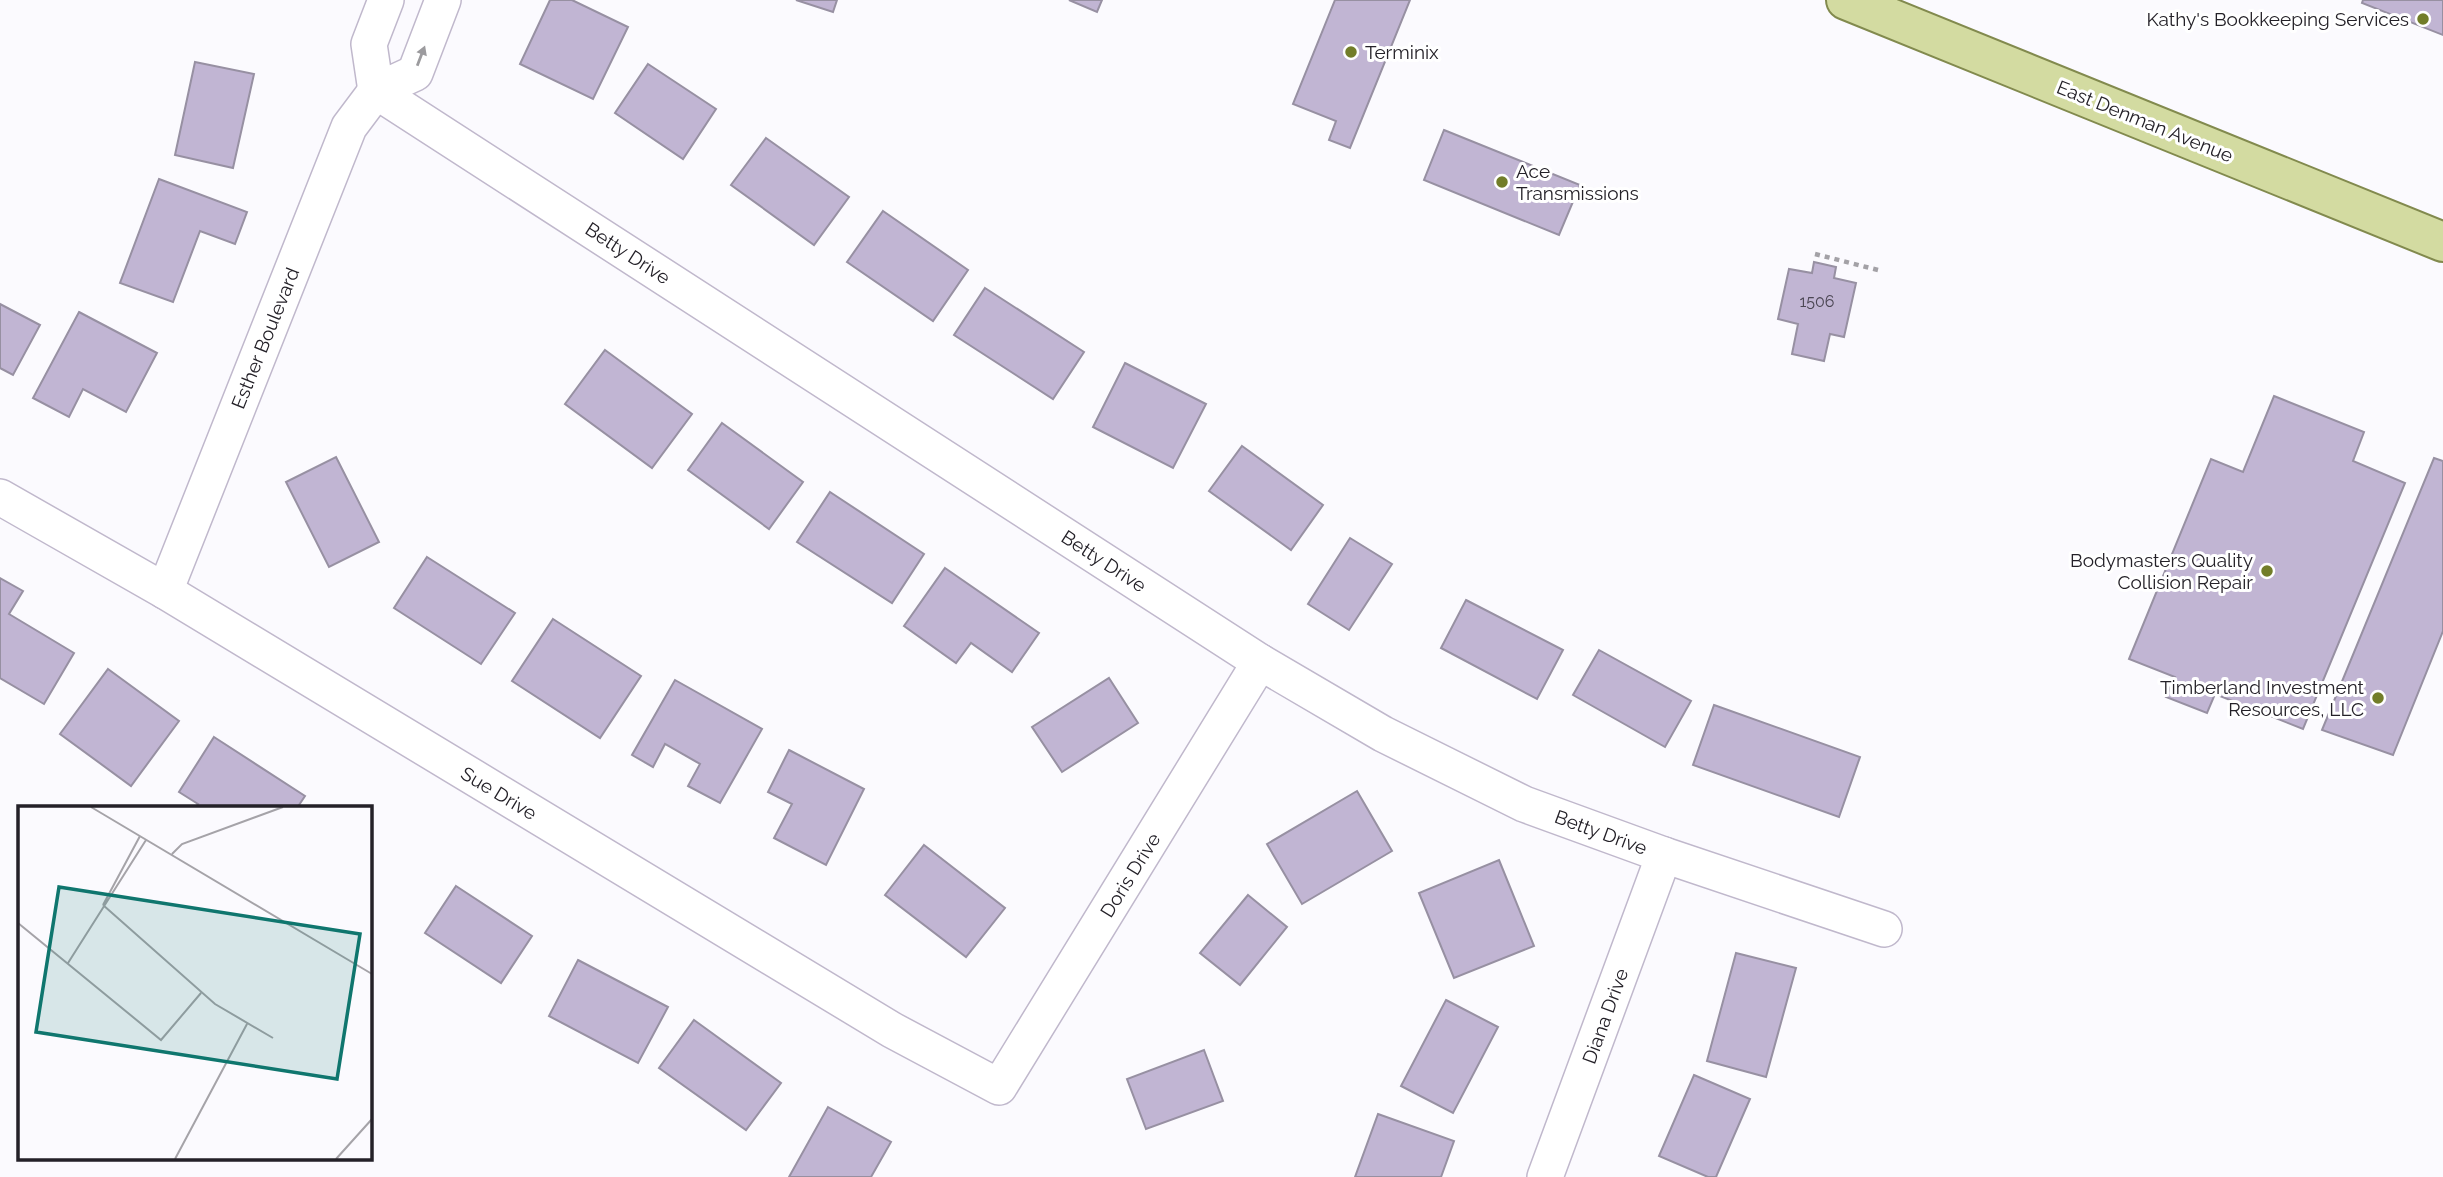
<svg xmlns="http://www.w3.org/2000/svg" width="2443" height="1177" viewBox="0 0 2443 1177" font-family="Raleway,sans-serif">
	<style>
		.building { fill: #c1b5d3; stroke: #9790a2; stroke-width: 2 }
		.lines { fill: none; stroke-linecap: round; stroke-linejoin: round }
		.minor-casing { stroke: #c0b8cc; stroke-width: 38 }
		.primary-casing { stroke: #828a4e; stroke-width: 42 }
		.path { stroke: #a3a1a6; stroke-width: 4.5; stroke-dasharray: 5 5; stroke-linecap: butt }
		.minor { stroke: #fff; stroke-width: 35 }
		.primary { stroke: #d3dba1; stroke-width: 38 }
		.oneway { fill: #9c9b9e }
		.poi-dot { fill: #727d29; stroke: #fff; stroke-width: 2.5 }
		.labels { text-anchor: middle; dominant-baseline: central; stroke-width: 6; stroke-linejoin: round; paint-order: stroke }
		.number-label { font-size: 16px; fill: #4b4653 }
		.poi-label { font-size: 19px; fill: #242128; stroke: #fff; text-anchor: end }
		.street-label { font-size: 19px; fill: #242128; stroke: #fff }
		.inset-road { fill: none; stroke: #a5a3a8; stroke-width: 2 }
		.view { fill: #0f766e; fill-opacity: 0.15; stroke: #0f766e; stroke-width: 3.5 }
		.inset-edge { fill: none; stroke: #242128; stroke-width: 3.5 }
	</style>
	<rect width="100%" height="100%" fill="#fbfafe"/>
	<!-- building -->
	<g class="building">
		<polygon points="550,0 572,0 628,27 593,99 520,64"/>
		<polygon points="796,0 837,0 833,12"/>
		<polygon points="1069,0 1102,0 1097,12"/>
		<polygon points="1335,0 1410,0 1350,148 1329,140 1336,121 1293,104"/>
		<polygon points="2363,0 2443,0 2443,35 2362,3"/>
		<polygon points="195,62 254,74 233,168 175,155"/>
		<polygon points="648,64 716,109 683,159 615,113"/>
		<polygon points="1444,130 1580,185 1559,235 1424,180"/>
		<polygon points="766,138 849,197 814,245 731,185"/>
		<polygon points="159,179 247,212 235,244 200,231 173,302 120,283"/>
		<polygon points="883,211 968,270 933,321 847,262"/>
		<polygon points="1814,262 1836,267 1834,278 1856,283 1844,337 1830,334 1824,361 1792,354 1798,324 1778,319 1789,269 1812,273"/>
		<polygon points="985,288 1084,352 1053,399 954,335"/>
		<polygon points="0,304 40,325 13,375 0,368"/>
		<polygon points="79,312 157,353 126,412 83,389 69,417 33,398"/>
		<polygon points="605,350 692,414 652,468 565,404"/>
		<polygon points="1125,363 1206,404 1173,468 1093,427"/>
		<polygon points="2274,396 2364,432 2353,461 2405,483 2303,729 2215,694 2207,713 2166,697 2175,677 2129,659 2211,459 2243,472"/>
		<polygon points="722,423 803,482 769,529 688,470"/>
		<polygon points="1242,446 1323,505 1291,550 1209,491"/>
		<polygon points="336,457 379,542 329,567 286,482"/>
		<polygon points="2434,458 2443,461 2443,631 2393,755 2322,730"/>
		<polygon points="830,492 924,554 892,603 797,542"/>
		<polygon points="1350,538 1392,564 1349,630 1308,604"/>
		<polygon points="427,557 515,613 481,664 394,608"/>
		<polygon points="945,568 1039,633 1012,672 971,643 956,663 904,626"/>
		<polygon points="0,578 23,591 9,614 74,653 44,704 0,678"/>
		<polygon points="1466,600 1563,650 1537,699 1441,648"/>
		<polygon points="553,619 641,676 600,738 512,681"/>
		<polygon points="1599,650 1691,701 1665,747 1573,695"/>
		<polygon points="108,669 179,721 131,786 60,734"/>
		<polygon points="1109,678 1138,723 1062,772 1032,727"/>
		<polygon points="675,680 762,729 720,803 688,786 700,764 665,744 653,767 632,755"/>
		<polygon points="1714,705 1860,757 1839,817 1693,765"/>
		<polygon points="214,737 305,796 297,808 195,808 198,804 179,792"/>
		<polygon points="789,750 864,789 826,865 774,838 792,804 768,792"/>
		<polygon points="1357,791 1392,851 1302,904 1267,844"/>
		<polygon points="924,845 1005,908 966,957 885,895"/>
		<polygon points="1499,860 1534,946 1454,978 1419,893"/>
		<polygon points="456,886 532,936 501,983 425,933"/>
		<polygon points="1248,895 1287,927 1240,985 1200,953"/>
		<polygon points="1736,953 1796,968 1766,1077 1707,1061"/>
		<polygon points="578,960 668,1007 638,1063 549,1016"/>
		<polygon points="1446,1000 1498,1027 1453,1113 1401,1086"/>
		<polygon points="694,1020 781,1083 746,1130 659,1068"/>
		<polygon points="1204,1050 1223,1101 1146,1129 1127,1079"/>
		<polygon points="1694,1075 1750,1099 1716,1177 1708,1177 1659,1156"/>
		<polygon points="828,1107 891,1142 871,1177 789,1177"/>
		<polygon points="1378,1114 1454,1141 1441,1177 1355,1177"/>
	</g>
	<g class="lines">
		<!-- minor casing -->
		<g class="minor-casing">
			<g id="minor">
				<polyline points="376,91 1260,662 1383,734 1524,804 1664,855 1884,929"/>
				<polyline points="376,91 369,44 386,0"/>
				<polyline points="0,497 165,591 892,1030 999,1087 1260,662"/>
				<polyline points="165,591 349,127 376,91 415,73 443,0"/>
				<polyline points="1545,1177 1664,855"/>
			</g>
		</g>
		<!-- primary casing -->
		<g class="primary-casing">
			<polyline id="primary" points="1846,0 2443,242"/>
		</g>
		<!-- path -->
		<polyline class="path" points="1815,254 1878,270"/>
		<!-- minor -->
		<use href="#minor" class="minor"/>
		<!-- primary -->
		<use href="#primary" class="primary"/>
	</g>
	<!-- one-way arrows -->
	<defs><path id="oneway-solid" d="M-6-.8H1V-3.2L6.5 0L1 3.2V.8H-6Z" transform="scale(1.75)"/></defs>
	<use class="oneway" href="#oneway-solid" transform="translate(421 56) rotate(-69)"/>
	<!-- markers -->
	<g class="poi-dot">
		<circle cx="2423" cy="19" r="7"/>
		<circle cx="1351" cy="52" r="7"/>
		<circle cx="1502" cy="182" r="7"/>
		<circle cx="2267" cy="571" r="7"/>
		<circle cx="2378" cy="698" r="7"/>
	</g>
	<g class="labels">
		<!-- number labels -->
		<g class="number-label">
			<text x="1817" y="301">1506</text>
		</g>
		<!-- poi labels -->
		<g class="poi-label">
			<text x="2409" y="19">Kathy's Bookkeeping Services</text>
			<text x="1365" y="52" text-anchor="start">Terminix</text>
			<text x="1516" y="171" text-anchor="start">Ace<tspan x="1516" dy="22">Transmissions</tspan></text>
			<text x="2253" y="560">Bodymasters Quality<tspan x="2253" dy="22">Collision Repair</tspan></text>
			<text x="2364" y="687">Timberland Investment<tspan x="2364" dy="22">Resources, LLC</tspan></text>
		</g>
		<!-- street labels -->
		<g class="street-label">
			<text transform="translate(2145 121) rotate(22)">East Denman Avenue</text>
			<text transform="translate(628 253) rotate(33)">Betty Drive</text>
			<text transform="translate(265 338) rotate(-68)">Esther Boulevard</text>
			<text transform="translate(1104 561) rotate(33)">Betty Drive</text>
			<text transform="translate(499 793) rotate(31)">Sue Drive</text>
			<text transform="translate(1601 832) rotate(20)">Betty Drive</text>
			<text transform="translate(1130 875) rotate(-58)">Doris Drive</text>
			<text transform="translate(1605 1016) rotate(-70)">Diana Drive</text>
		</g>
	</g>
	<!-- overview -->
	<g transform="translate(18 806)">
		<rect width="354" height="354" fill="#fbfafe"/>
		<path class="inset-road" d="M73,1L354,168M154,48L164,38L265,1M85,99L197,198L255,232M85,99L122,30M0,117L143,234L183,187M50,157L128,34M157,353L229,218M318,353L354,313"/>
		<path class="view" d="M41,81L342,128L319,273L18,226Z"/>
		<rect width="354" height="354" class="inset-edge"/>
	</g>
</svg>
